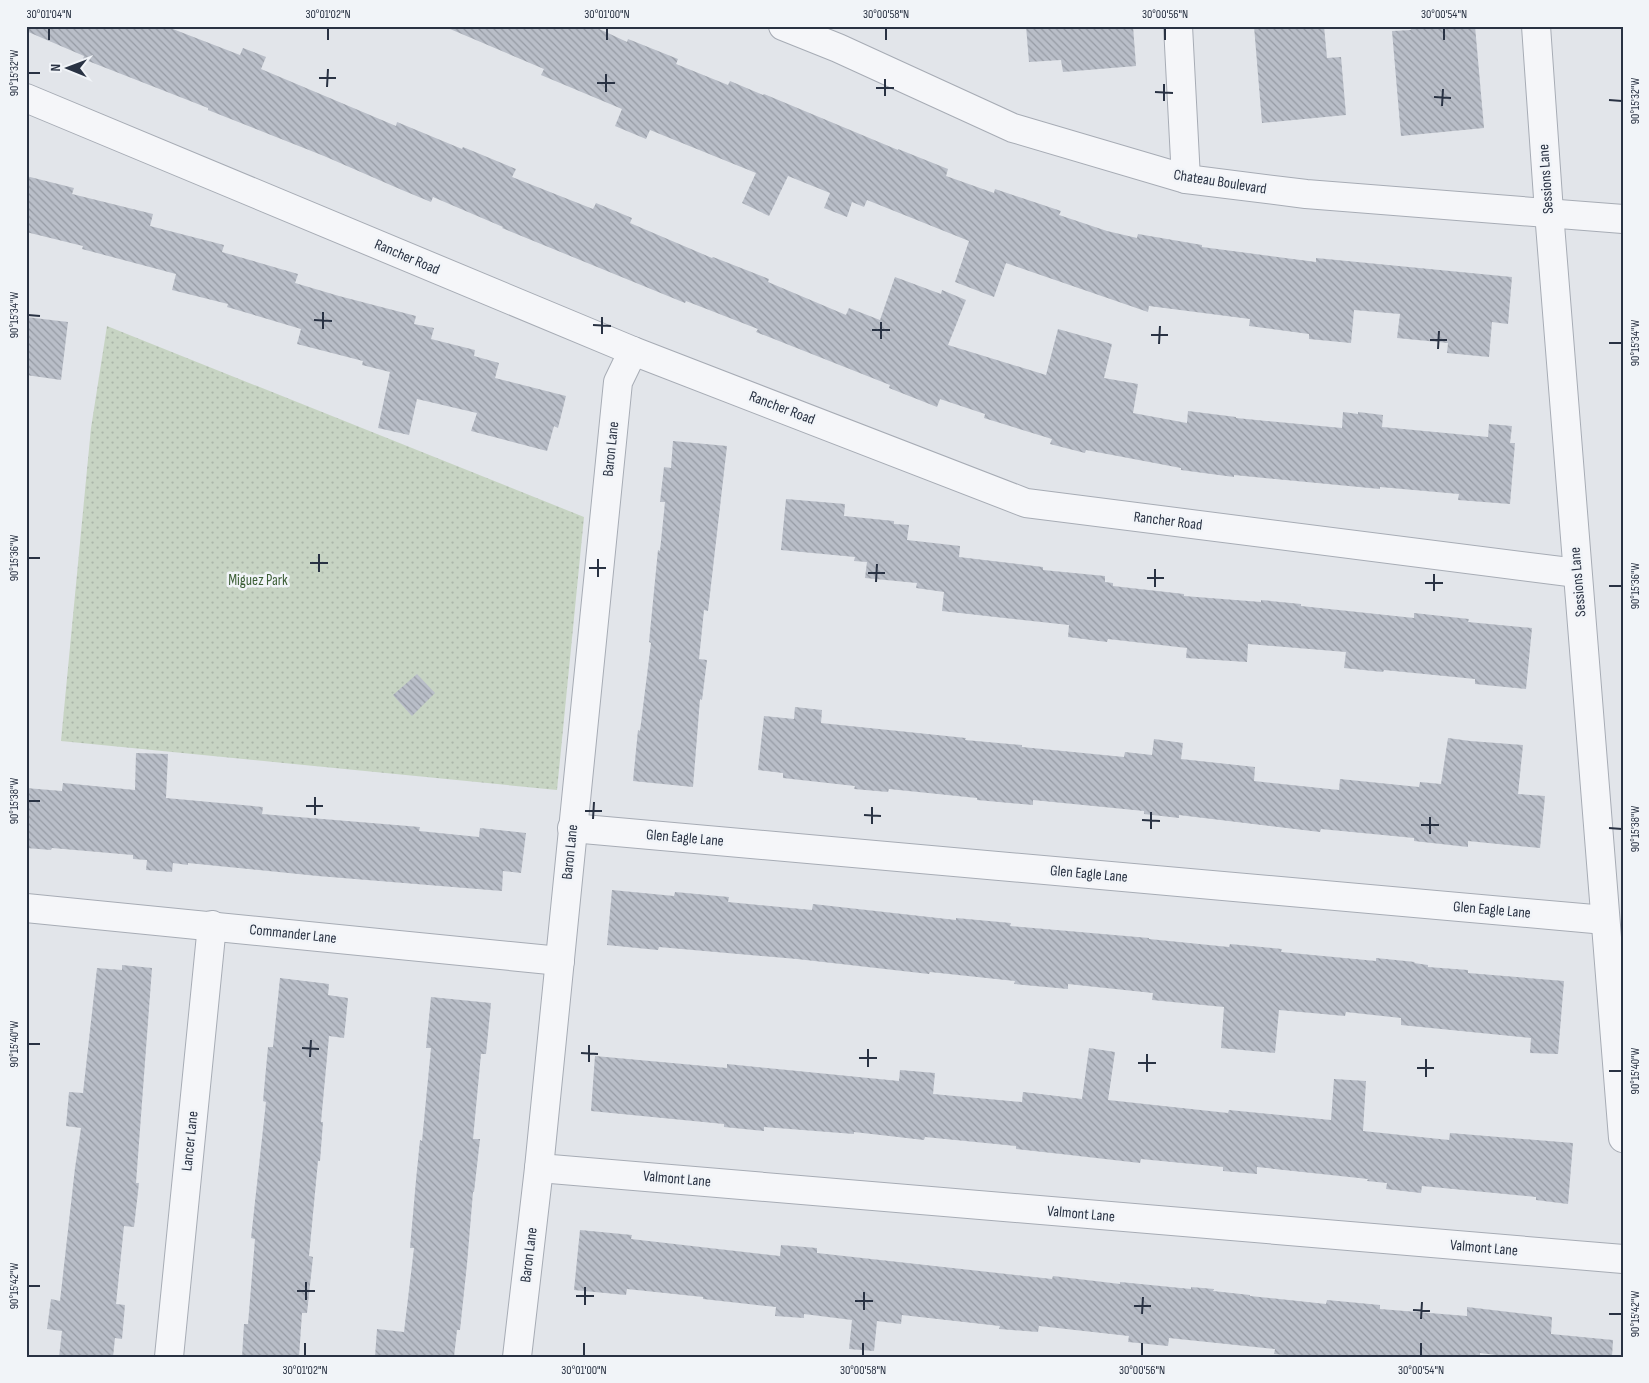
<svg xmlns="http://www.w3.org/2000/svg" width="1649" height="1383" viewBox="0 0 1649 1383" font-family="'Sofia Sans Condensed',sans-serif">
	<style>
		.park { fill: url(#park-dots) }
		.building { fill: url(#building-back-hatch) }
		.lines { fill: none; stroke-linecap: round; stroke-linejoin: round }
		.minor-casing { stroke: #a7acb5; stroke-width: 30 }
		.minor { stroke: #f5f6f9; stroke-width: 28 }
		.ticks { fill: none; stroke: #293243; stroke-width: 2 }
		.labels { text-anchor: middle; dominant-baseline: central; stroke-width: 5; stroke-linejoin: round; paint-order: stroke }
		.street-label { font-size: 15px; fill: #293243; stroke: #f1f4f8 }
		.park-label { font-size: 15px; fill: #3d5f37; stroke: #f1f4f8 }
		.neatline { fill: none; stroke: #293243; stroke-width: 2 }
		.ticks-label { font-size: 12px; text-anchor: middle; fill: #293243 }
	</style>
	<defs>
		<pattern id="park-dots" width="8" height="8" patternUnits="userSpaceOnUse" patternTransform="scale(1.25)"><rect width="8" height="8" fill="#c7d4c3"/><path d="M2 2h.1M6 6h.1" fill="none" stroke="#abb6a9" stroke-width="1.8" stroke-linecap="round"/></pattern>
		<pattern id="building-back-hatch" width="6" height="6" patternUnits="userSpaceOnUse" patternTransform="scale(1.25)"><rect width="6" height="6" fill="#b9bec8"/><path d="M-1 5l2 2M0 0l6 6M5-1l2 2" fill="none" stroke="#969ba4"/></pattern>
	</defs>
	<rect width="100%" height="100%" fill="#e2e5ea"/>
	<!-- park -->
	<polygon class="park" points="107,326 584,517 557,790 61,741 91,428"/>
	<!-- building -->
	<g class="building">
		<polygon points="26,26 165,26 240,55 243,48 266,57 261,69 396,126 397,122 462,149 463,147 516,169 512,177 593,209 596,203 632,218 630,223 712,258 713,257 769,279 768,282 846,315 849,308 880,320 895,277 941,294 942,290 966,300 948,345 1046,375 1058,329 1112,344 1104,378 1138,384 1133,413 1187,423 1188,411 1236,417 1236,418 1342,428 1343,412 1358,414 1358,412 1383,415 1382,427 1488,437 1489,424 1512,426 1510,443 1515,443 1510,504 1458,500 1459,494 1380,487 1380,489 1234,475 1234,477 1181,470 1181,468 1086,450 1085,453 1050,444 1052,439 984,418 985,414 940,399 937,407 889,388 890,385 756,332 758,329 686,301 685,303 502,228 503,227 433,197 431,202 402,190 324,156 208,110 208,108 83,59 84,56 26,31"/>
		<polygon points="443,26 593,26 627,42 628,39 678,59 676,64 728,85 730,81 763,95 764,94 898,150 898,149 948,169 946,176 994,193 995,189 1061,211 1059,215 1107,231 1137,238 1138,234 1202,245 1202,247 1316,262 1316,258 1512,277 1508,324 1492,322 1489,357 1447,353 1448,343 1397,338 1400,314 1354,310 1351,343 1309,339 1309,334 1249,326 1250,319 1149,306 1148,312 1006,263 994,297 955,282 969,241 867,200 864,207 852,202 847,217 824,208 830,193 788,176 769,216 742,203 756,173 650,130 646,139 615,126 622,109 541,75 544,69"/>
		<polygon points="1026,26 1133,26 1136,66 1063,72 1061,60 1029,62"/>
		<polygon points="1254,26 1324,26 1327,58 1341,57 1346,115 1262,123"/>
		<polygon points="1410,26 1475,26 1484,128 1401,136 1392,31 1411,30"/>
		<polygon points="26,176 74,188 72,194 153,214 150,226 224,245 222,252 298,274 295,283 339,296 416,316 414,324 434,328 431,339 475,350 474,356 499,363 495,378 566,396 558,428 554,426 547,451 471,431 477,413 417,399 409,435 378,428 390,372 362,365 363,361 297,344 301,329 227,307 228,304 172,290 176,274 82,249 83,246 26,232"/>
		<polygon points="26,317 68,322 61,380 26,375"/>
		<polygon points="673,441 727,446 708,611 704,610 699,659 707,660 702,700 700,699 693,787 633,781 638,730 640,731 651,643 649,642 658,550 660,551 665,502 660,502 664,467 671,468"/>
		<polygon points="786,499 845,504 844,516 894,521 894,524 909,525 907,540 960,546 959,557 1043,567 1043,570 1105,576 1105,582 1113,583 1113,586 1184,594 1184,596 1261,602 1261,600 1301,604 1301,606 1414,618 1414,613 1469,619 1468,622 1532,628 1526,689 1475,684 1475,679 1384,670 1383,672 1344,668 1346,652 1248,644 1247,662 1186,658 1187,648 1108,639 1107,642 1068,637 1069,625 942,611 944,592 916,588 917,583 865,578 867,562 854,561 855,557 781,550"/>
		<polygon points="417,674 435,693 412,716 393,695"/>
		<polygon points="795,707 822,710 821,723 966,738 965,740 1022,745 1022,747 1124,757 1125,752 1152,755 1154,739 1183,743 1181,759 1255,767 1254,781 1339,790 1340,779 1419,787 1420,782 1441,784 1448,738 1470,741 1523,745 1518,794 1545,796 1540,848 1468,841 1468,847 1414,841 1414,838 1321,829 1320,832 1179,815 1179,818 1144,814 1144,811 1033,800 1033,805 977,800 977,798 889,789 888,792 854,789 855,786 783,778 783,773 758,770 764,716 794,719"/>
		<polygon points="136,753 168,754 166,798 263,807 262,814 420,827 419,831 479,837 480,828 526,833 521,873 503,871 502,891 318,876 188,863 188,865 173,863 172,872 146,870 147,860 133,859 133,855 52,848 51,850 26,848 26,788 62,791 63,783 135,790"/>
		<polygon points="612,890 674,896 675,892 729,897 728,902 812,910 813,904 956,920 956,918 1011,923 1010,926 1149,938 1149,939 1229,947 1230,944 1282,949 1281,952 1376,961 1376,958 1415,962 1414,963 1428,965 1428,967 1468,970 1468,973 1564,981 1558,1054 1530,1053 1531,1038 1401,1025 1401,1018 1346,1012 1345,1016 1279,1010 1275,1053 1221,1048 1224,1007 1152,1000 1153,993 1068,984 1068,989 1014,984 1015,981 930,972 929,974 797,959 659,947 658,950 607,945"/>
		<polygon points="122,965 152,968 136,1183 139,1183 134,1227 124,1226 116,1304 125,1305 122,1339 115,1338 113,1357 59,1357 62,1331 47,1329 51,1299 60,1301 75,1168 81,1128 66,1126 69,1092 83,1093 97,968 122,970"/>
		<polygon points="280,978 329,984 328,995 348,998 344,1038 329,1036 321,1122 323,1122 320,1161 318,1161 309,1256 313,1257 307,1313 302,1313 299,1357 242,1357 244,1324 248,1324 255,1239 251,1238 266,1102 263,1101 268,1047 273,1047"/>
		<polygon points="431,997 491,1003 486,1054 481,1054 473,1139 480,1139 474,1192 473,1192 467,1264 460,1330 457,1330 454,1357 375,1357 377,1329 404,1332 414,1248 410,1248 416,1180 420,1140 422,1141 431,1048 426,1048"/>
		<polygon points="1089,1048 1115,1052 1108,1100 1228,1113 1229,1110 1331,1120 1334,1079 1366,1081 1363,1131 1449,1140 1450,1133 1573,1143 1568,1204 1536,1200 1536,1197 1422,1186 1421,1193 1386,1189 1387,1183 1367,1181 1368,1179 1257,1167 1257,1174 1223,1171 1223,1167 1141,1159 1140,1163 1070,1155 1016,1149 1016,1146 925,1137 924,1140 854,1132 854,1134 764,1127 764,1131 724,1127 724,1124 591,1111 595,1056 727,1068 727,1064 899,1081 900,1070 935,1073 933,1094 1022,1102 1023,1092 1082,1099"/>
		<polygon points="580,1230 632,1235 631,1239 780,1256 781,1245 817,1248 817,1253 1052,1279 1053,1276 1120,1284 1120,1282 1191,1289 1191,1287 1214,1289 1213,1291 1250,1295 1250,1296 1326,1304 1327,1300 1380,1305 1380,1309 1467,1316 1467,1307 1552,1317 1551,1334 1613,1340 1612,1357 1511,1357 1480,1353 1480,1357 1303,1357 1274,1354 1275,1349 1169,1338 1168,1346 1128,1342 1129,1336 1039,1326 1038,1332 999,1329 1000,1326 902,1315 901,1324 877,1321 874,1351 849,1349 852,1320 804,1314 804,1318 775,1316 776,1307 703,1299 703,1297 627,1289 626,1295 574,1290"/>
	</g>
	<g class="lines">
		<!-- minor casing -->
		<g class="minor-casing">
			<g id="minor">
				<polyline points="783,26 838,48 1013,128 1186,179 1306,194 1623,219"/>
				<polyline points="1178,26 1186,179"/>
				<polyline points="1536,26 1549,212 1623,1138"/>
				<polyline points="26,98 633,351 1026,503 1577,573"/>
				<polyline points="572,828 1605,920"/>
				<polyline points="26,908 560,961"/>
				<polyline points="539,1168 1623,1259"/>
				<polyline points="169,1357 212,925"/>
				<polyline points="517,1357 539,1168 618,382 633,351"/>
			</g>
		</g>
		<!-- minor -->
		<use href="#minor" class="minor"/>
	</g>
	<!-- ticks -->
	<path class="ticks" d="M49,40V28M328,40V28M607,40V28M886,40V28M1165,40V28M1444,40V28M28,73H40M319,78H336M597,83H615M327,87L328,69M876,88H894M606,92V74M1155,92L1173,93M885,96V79M1434,97L1451,98M1609,100L1622,101M1164,101V84M1442,106L1443,89M28,315L40,316M314,320L332,321M593,325L611,326M323,329V312M872,330H890M602,334V317M1151,335H1168M881,339V322M1430,340H1447M1609,343H1622M1159,344L1160,326M1438,349L1439,331M28,558H40M310,563H328M589,568H606M319,572V554M868,573H885M598,577V559M1147,578H1164M876,582L877,564M1425,583H1443M1609,586H1622M1155,587V569M1434,591V574M28,801H40M306,806H323M585,811H602M315,815V797M864,815L881,816M593,819L594,802M1142,820L1160,821M872,824V807M1421,825H1439M1609,828L1622,829M1151,829V812M1430,834V817M28,1044H40M302,1048L319,1049M581,1053L598,1054M310,1057L311,1040M859,1058H877M589,1062V1045M1138,1063H1156M868,1067V1049M1417,1068H1434M1609,1071H1622M1147,1072V1054M1426,1077V1059M28,1286H40M297,1291H315M576,1296H594M306,1300V1282M855,1301H873M585,1305V1287M1134,1306H1151M864,1310V1292M1413,1310L1430,1311M1142,1314L1143,1297M1609,1314H1622M1421,1319L1422,1302M305,1356V1343M584,1356V1343M863,1356V1343M1142,1356V1343M1421,1356V1343"/>
	<g class="labels">
		<!-- street labels -->
		<g class="street-label">
			<text transform="translate(1546 179) rotate(-94)">Sessions Lane</text>
			<text transform="translate(1220 182) rotate(9)">Chateau Boulevard</text>
			<text transform="translate(407 257) rotate(23)">Rancher Road</text>
			<text transform="translate(782 408) rotate(21)">Rancher Road</text>
			<text transform="translate(611 449) rotate(-84)">Baron Lane</text>
			<text transform="translate(1168 521) rotate(7)">Rancher Road</text>
			<text transform="translate(1578 582) rotate(-95)">Sessions Lane</text>
			<text transform="translate(685 838) rotate(5)">Glen Eagle Lane</text>
			<text transform="translate(570 852) rotate(-84)">Baron Lane</text>
			<text transform="translate(1089 874) rotate(5)">Glen Eagle Lane</text>
			<text transform="translate(1492 910) rotate(5)">Glen Eagle Lane</text>
			<text transform="translate(293 934) rotate(6)">Commander Lane</text>
			<text transform="translate(190 1141) rotate(-84)">Lancer Lane</text>
			<text transform="translate(677 1179) rotate(5)">Valmont Lane</text>
			<text transform="translate(1081 1214) rotate(5)">Valmont Lane</text>
			<text transform="translate(1484 1248) rotate(5)">Valmont Lane</text>
			<text transform="translate(529 1255) rotate(-83)">Baron Lane</text>
		</g>
		<!-- park labels -->
		<g class="park-label">
			<text x="258" y="580">Miguez Park</text>
		</g>
	</g>
	<!-- border -->
	<rect width="1649" height="1383" fill="none" stroke="#f1f4f8" stroke-width="55"/>
	<!-- north arrow -->
	<g transform="translate(68 68) rotate(271)" stroke="#f1f4f8" stroke-width="4" paint-order="stroke">
	<path d="M0-4L9 19L0 12L-9 19Z" fill="#293243"/>
	<text y="-8" font-size="14" font-weight="bold" text-anchor="middle" fill="#293243">N</text>
	</g>
	<rect x="28" y="28" width="1594" height="1328" class="neatline"/>
	<g class="ticks-label">
		<text x="49" y="18">30°01'04"N</text>
		<text x="328" y="18">30°01'02"N</text>
		<text x="607" y="18">30°01'00"N</text>
		<text x="886" y="18">30°00'58"N</text>
		<text x="1165" y="18">30°00'56"N</text>
		<text x="1444" y="18">30°00'54"N</text>
		<text transform="translate(14 73) rotate(-90)" y="4">90°15'32"W</text>
		<text transform="translate(1635 101) rotate(-90)" y="4">90°15'32"W</text>
		<text transform="translate(14 315) rotate(-90)" y="4">90°15'34"W</text>
		<text transform="translate(1635 343) rotate(-90)" y="4">90°15'34"W</text>
		<text transform="translate(14 558) rotate(-90)" y="4">90°15'36"W</text>
		<text transform="translate(1635 586) rotate(-90)" y="4">90°15'36"W</text>
		<text transform="translate(14 801) rotate(-90)" y="4">90°15'38"W</text>
		<text transform="translate(1635 829) rotate(-90)" y="4">90°15'38"W</text>
		<text transform="translate(14 1044) rotate(-90)" y="4">90°15'40"W</text>
		<text transform="translate(1635 1071) rotate(-90)" y="4">90°15'40"W</text>
		<text transform="translate(14 1286) rotate(-90)" y="4">90°15'42"W</text>
		<text transform="translate(1635 1314) rotate(-90)" y="4">90°15'42"W</text>
		<text x="305" y="1374">30°01'02"N</text>
		<text x="584" y="1374">30°01'00"N</text>
		<text x="863" y="1374">30°00'58"N</text>
		<text x="1142" y="1374">30°00'56"N</text>
		<text x="1421" y="1374">30°00'54"N</text>
	</g>
</svg>
